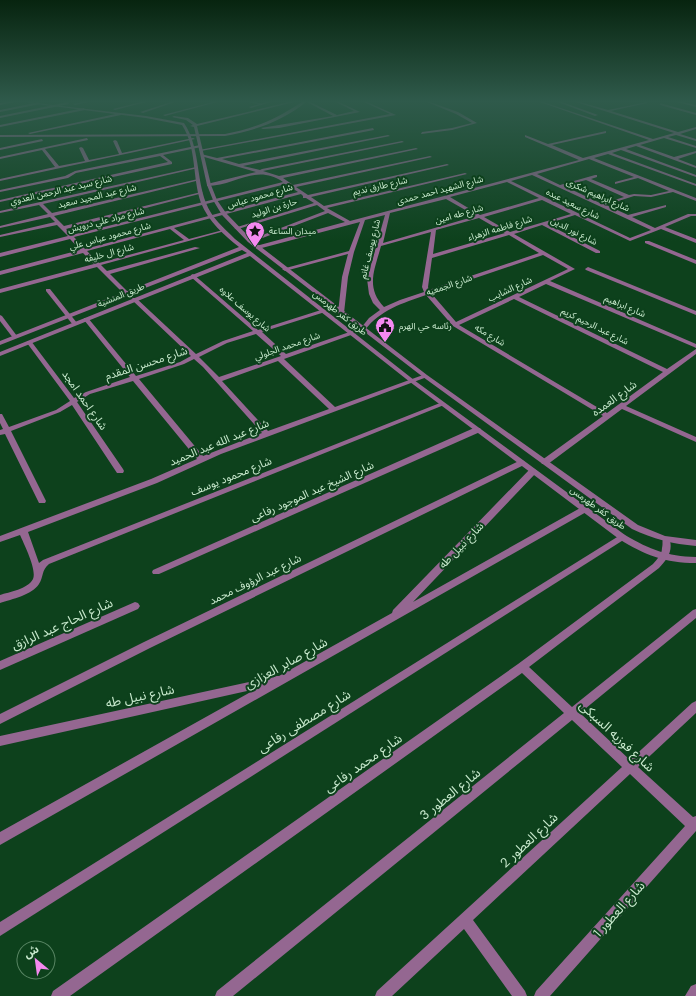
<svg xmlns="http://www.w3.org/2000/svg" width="696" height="996" viewBox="0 0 696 996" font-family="'DM Sans','Noto Sans Arabic',sans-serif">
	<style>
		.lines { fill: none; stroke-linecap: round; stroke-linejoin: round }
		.minor { fill: #946791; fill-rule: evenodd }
		.tertiary { fill: #946791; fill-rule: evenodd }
		.labels { text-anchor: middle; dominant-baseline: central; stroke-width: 4; stroke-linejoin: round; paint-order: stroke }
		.far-street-label { font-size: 9px; fill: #c9eace; stroke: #0d411c }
		.far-poi-label { font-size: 9px; fill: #c9eace; stroke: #0d411c; text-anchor: start }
		.street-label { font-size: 11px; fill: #c9eace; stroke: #0d411c }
		.near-street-label { font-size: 13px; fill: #c9eace; stroke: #0d411c }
	</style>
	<rect width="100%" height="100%" fill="#0d411c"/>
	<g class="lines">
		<!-- minor -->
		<g class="minor">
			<polygon points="8,102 14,102 0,105 0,103"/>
			<polygon points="39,102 40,104 0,112 0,110"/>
			<polygon points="68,102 69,104 0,118 0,116"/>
			<polygon points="83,102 88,102 75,105 73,104"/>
			<polygon points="141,102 146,102 115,110 113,109"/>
			<polygon points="171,102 175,102 143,113 140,112"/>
			<polygon points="213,102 217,102 165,116 163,115"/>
			<polygon points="249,102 254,102 263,104 261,105"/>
			<path d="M302,102H306C283,121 254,131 225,136L0,137V135L225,134C254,129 278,118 302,102Z"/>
			<polygon points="307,102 310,102 337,115 354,111 336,102 339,102 360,112 279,128 263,129 261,128 333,116"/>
			<polygon points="364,102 367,102 396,115 201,151 199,150 390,114"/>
			<polygon points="427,102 430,102 458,112 477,123 452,130 421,134 422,132 452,128 472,123 456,114"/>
			<path d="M540,102H543L653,139L674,133L576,102H580L608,110L647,102V103L611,111L678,132L696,127V129L680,134L696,139V141L676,135L668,137L696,146V148L664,138L640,145L674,157L696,151V153L678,159L696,166V168L636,146L626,149L696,175V177L621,150L612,153L696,184V186L608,154L594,158L696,198V201L673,192L651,197L634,196L606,205L628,215L666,205V207L632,217L655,228L688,214H696V216H691L665,227L696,239V243L661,229L630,241L575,215L547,224L600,251V253H596L542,225L514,234L575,269L550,281L696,344V348L694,347L546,284L519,297L667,369L696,349V354L626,406L696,437V442L622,409L548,464H542L541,462L542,460L603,416L453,326L426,295C403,303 380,310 365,330L284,359L335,407L423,375H427V377L221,454L157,483L28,532L39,563L43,560L440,403H444L445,404L444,405L49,564C41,571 44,576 39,584C32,595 12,599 0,603V595C9,592 28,589 33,579C37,570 24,544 20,535L0,542V536L151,479L197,459L133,381L90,394L77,402L123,469L124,471L123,473H117L72,405L60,412L11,431L46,501L45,503H39L5,434L0,435V430L3,429L0,423V414H2L9,427L56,410L70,401L27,343V341H31L74,398L86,392L130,377L84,320V318H88L136,376L180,362L191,356L132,300V298H136L196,354L223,341L253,331L191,277V275L193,274L258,330L321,310H325V312L262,332L286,354L361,328L369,318L380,310L373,303L369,294L367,279L385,215L365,220L354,252L348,277L344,313L341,315L338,313L342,277L348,254L285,271L282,269L349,251L360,222L258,249L256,248V246L345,222L328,213L252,242L247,241L325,211L317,205L238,229L234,228L314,203L306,198H303V196L301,194L174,228L189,239L223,230L225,231L101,265L107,271L195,247L200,248L110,274L128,292V294H124L97,267L0,293V289L94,264L83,253L0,275V271L80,250L70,239L0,257V253L68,236L57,225L0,237V235L55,222L50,217L0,228V226L48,214L39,205L0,213V211L196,167L198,168L43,204L52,213L198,179L200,180L54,216L64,226L201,192L203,193L66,229L72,235L283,182C256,163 235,186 207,186V184L256,172L201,156V154L217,158L373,128L374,130L222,159L239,164L388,135L390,136L243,166L260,170L262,169L402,141L404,142L263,171L279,176L416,148L418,149L283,178L293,185L430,156L432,157L296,187L308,195L447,164L449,165L311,197L324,206L465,173L467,174L327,208L350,221L579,160L525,137V135L548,144L606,131V133L552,145L583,158L649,140ZM589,159L634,177L615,182V184L638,178L669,191L651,195L634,194L629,195L591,179L597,177V175H595L560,185L537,174ZM532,175L651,230L630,238L511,181ZM586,180L624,197L602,204L564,186ZM507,182L539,198L480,215L450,197ZM286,184L298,192L85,249L74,237ZM446,199L476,216L383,243L390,213ZM542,200L571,214L510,232L484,217ZM479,218L505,233L433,254L436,230ZM170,229L184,240L99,263L87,251ZM431,232L422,287L424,292L400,300L384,307C365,287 375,269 381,246ZM509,235L539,253L429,290L428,287L432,258ZM543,255L568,269L456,322L431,293ZM514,299L663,372L607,413L459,325ZM256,334L281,356L219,377L199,357L227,343ZM194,359L203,367L262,433L203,456L139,379L184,364ZM278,361L329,409L268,431L222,381Z"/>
			<polygon points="558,102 562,102 598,115 595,116"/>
			<polygon points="677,102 682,102 696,105 696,107"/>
			<polygon points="660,103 696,113 696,115 660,105"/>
			<polygon points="84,108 85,110 0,127 0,125"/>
			<polygon points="120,113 121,115 30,134 28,133"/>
			<polygon points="87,138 88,140 45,149 59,166 85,161 79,148 81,147 83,148 89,160 119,154 113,141 115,140 117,141 122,153 193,138 195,139 0,181 0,179 55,167 42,150 0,159 0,157"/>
			<polygon points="42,139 43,141 0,150 0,148"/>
			<polygon points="200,145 201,147 163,155 172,162 172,164 0,202 0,200 168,162 160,156 76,173 68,178 0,192 0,190 65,176 75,171"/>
			<polygon points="645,241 649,241 696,260 696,264 645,243"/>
			<polygon points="588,267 696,311 696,315 586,270 585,269"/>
			<polygon points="46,289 50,289 77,323 77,325 73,325 46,291"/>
			<polygon points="0,315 2,316 17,336 17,338 13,338 0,321"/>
			<polygon points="474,428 480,428 481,430 480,432 159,574 153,574 152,572 153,570"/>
			<polygon points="521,460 524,461 525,463 524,465 150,648 0,724 0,714 144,642"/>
			<polygon points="533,468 537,471 536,473 413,602 582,507 588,507 589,509 588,511 0,845 0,832 256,689 0,746 0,736 277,676 279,676 392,613 393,610 530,469"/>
			<polygon points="622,534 625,535 626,537 625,539 0,936 0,922"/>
			<path d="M666,537L669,538C674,550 667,560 659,568L529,667L572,707L693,610L696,609V618L580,713L630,760L692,703L696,701V713L638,767L693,817L696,816V831L550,996H534L536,991L685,826L630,774L473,920L525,991L527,996H512L464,929L392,996H375L377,991L622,767L572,720L233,996H215L217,991L564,713L522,673L70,996H51L53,991L518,664L653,564C657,559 662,555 662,548C663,544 662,542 663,538Z"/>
			<polygon points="135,602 138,603 140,606 138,609 0,670 0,661"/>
			<polygon points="696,984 696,996 685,996 691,986"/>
		</g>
		<!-- tertiary -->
		<g class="tertiary">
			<path d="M28,102L146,116L184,123C200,147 196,177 206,203C211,217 224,228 235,239L414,380L625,535C651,550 666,556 696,557V563C665,563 645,555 619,539L410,382L250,256L0,356V352L247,253L242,250L0,345V341L239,247C225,236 208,221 201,203C192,177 197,148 182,125L146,118L29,103Z"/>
			<polygon points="267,102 271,102 251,108 249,107"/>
			<path d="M289,102H294L197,126L211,185L217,200L226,213L252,240L427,375L638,525L665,536L696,540V546C673,544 653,539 632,529L423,377L248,242L222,215L213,200L207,185L194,127L190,126L193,125L186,120L172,117L174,116L188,118L197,124Z"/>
		</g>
	</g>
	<!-- sky -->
	<linearGradient id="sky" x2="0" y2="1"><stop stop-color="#07240f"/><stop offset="0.42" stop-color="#2f5a4b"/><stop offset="1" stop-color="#2f5a4b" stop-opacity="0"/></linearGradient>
	<rect width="696" height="241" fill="url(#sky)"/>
	<!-- icons -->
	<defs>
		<g id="sight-pin" transform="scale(1)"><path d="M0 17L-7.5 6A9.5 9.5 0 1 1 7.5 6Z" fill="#f489ef" stroke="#0d411c"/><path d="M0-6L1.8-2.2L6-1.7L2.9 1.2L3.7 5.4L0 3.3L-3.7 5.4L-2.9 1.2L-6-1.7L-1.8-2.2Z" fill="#111"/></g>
		<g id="civic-pin" transform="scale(1)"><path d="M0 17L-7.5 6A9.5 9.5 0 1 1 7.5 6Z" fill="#f489ef" stroke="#0d411c"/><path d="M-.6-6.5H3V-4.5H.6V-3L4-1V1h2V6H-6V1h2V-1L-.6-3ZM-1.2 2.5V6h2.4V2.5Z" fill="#111"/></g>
	</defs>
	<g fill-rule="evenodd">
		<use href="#sight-pin" x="255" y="231"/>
		<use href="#civic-pin" x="385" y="326"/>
	</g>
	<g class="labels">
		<!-- far-street labels -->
		<g class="far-street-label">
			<text transform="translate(380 186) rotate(-13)">شارع طارق نديم</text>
			<text transform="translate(61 190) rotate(-13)">شارع سيد عبد الرحمن العدوي</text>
			<text transform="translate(440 190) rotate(-15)">شارع الشهيد احمد حمدى</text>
			<text transform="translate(598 195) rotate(24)">شارع ابراهيم شكرى</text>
			<text transform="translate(97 196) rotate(-13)">شارع عبد المجيد سعيد</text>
			<text transform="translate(260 196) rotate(-16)">شارع محمود عباس</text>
			<text transform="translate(573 204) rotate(26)">شارع سعيد عبده</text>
			<text transform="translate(274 208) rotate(-17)">حارة بن الوليد</text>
			<text transform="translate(459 214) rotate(-16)">شارع طه امين</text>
			<text transform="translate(106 220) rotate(-14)">شارع مراد علي درويش</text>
			<text transform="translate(500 228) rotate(-17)">شارع فاطمه الزهراء</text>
			<text transform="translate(574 231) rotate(27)">شارع نور الدين</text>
			<text transform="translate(110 236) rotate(-15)">شارع محمود عباس علي</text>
			<text transform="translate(370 249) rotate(-76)">شارع يوسف غانم</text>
			<text transform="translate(109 253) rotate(-15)">شارع ال خليفه</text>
			<text transform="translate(449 285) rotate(-19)">شارع الجمعيه</text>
			<text transform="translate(510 289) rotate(-25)">شارع الشايب</text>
			<text transform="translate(121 295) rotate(-22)">طريق المنشية</text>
			<text transform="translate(625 306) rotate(23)">شارع ابراهيم</text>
			<text transform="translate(245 309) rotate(41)">شارع يوسف علاوه</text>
			<text transform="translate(340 313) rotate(38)">طريق كفر طهرمس</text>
			<text transform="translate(595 326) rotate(26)">شارع عبد الرحيم كريم</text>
			<text transform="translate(490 335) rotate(31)">شارع مكه</text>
			<text transform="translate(287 346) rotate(-19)">شارع محمد الجلولي</text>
			<text transform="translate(598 508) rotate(36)">طريق كفر طهرمس</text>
		</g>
		<!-- far-poi labels -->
		<g class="far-poi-label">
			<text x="269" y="231">ميدان الساعة</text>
			<text x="399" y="326">رئاسه حي الهرم</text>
		</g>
		<!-- street labels -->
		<g class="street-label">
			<text transform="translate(146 363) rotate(-18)">شارع محسن المقدم</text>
			<text transform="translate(614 398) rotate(-36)">شارع العمده</text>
			<text transform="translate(85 400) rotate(55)">شارع احمد امجد</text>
			<text transform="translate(219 442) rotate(-22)">شارع عبد الله عبد الحميد</text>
			<text transform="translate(231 476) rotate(-22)">شارع محمود يوسف</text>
			<text transform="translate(312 491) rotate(-24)">شارع الشيخ عبد الموجود رفاعى</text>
			<text transform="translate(461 545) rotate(-46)">شارع نبيل طه</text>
			<text transform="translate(255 579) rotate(-26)">شارع عبد الرؤوف محمد</text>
		</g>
		<!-- near-street labels -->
		<g class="near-street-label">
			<text transform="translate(62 624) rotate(-24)">شارع الحاج عبد الرازق</text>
			<text transform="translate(286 663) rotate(-29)">شارع صابر العزازى</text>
			<text transform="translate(140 696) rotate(-12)">شارع نبيل طه</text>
			<text transform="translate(304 721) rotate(-32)">شارع مصطفى رفاعى</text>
			<text transform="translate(617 736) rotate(43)">شارع فوزيه السبكى</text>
			<text transform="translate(363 763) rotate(-35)">شارع محمد رفاعى</text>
			<text transform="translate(450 794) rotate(-39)">شارع العطور 3</text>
			<text transform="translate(529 840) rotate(-43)">شارع العطور 2</text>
			<text transform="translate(619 909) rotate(-48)">شارع العطور 1</text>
		</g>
	</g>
	<!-- north arrow -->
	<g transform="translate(36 960) rotate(331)"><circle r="19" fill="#0d411c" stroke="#588563"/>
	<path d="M0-3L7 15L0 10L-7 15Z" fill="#f489ef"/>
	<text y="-6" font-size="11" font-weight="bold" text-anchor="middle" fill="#c9eace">ش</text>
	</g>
</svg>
